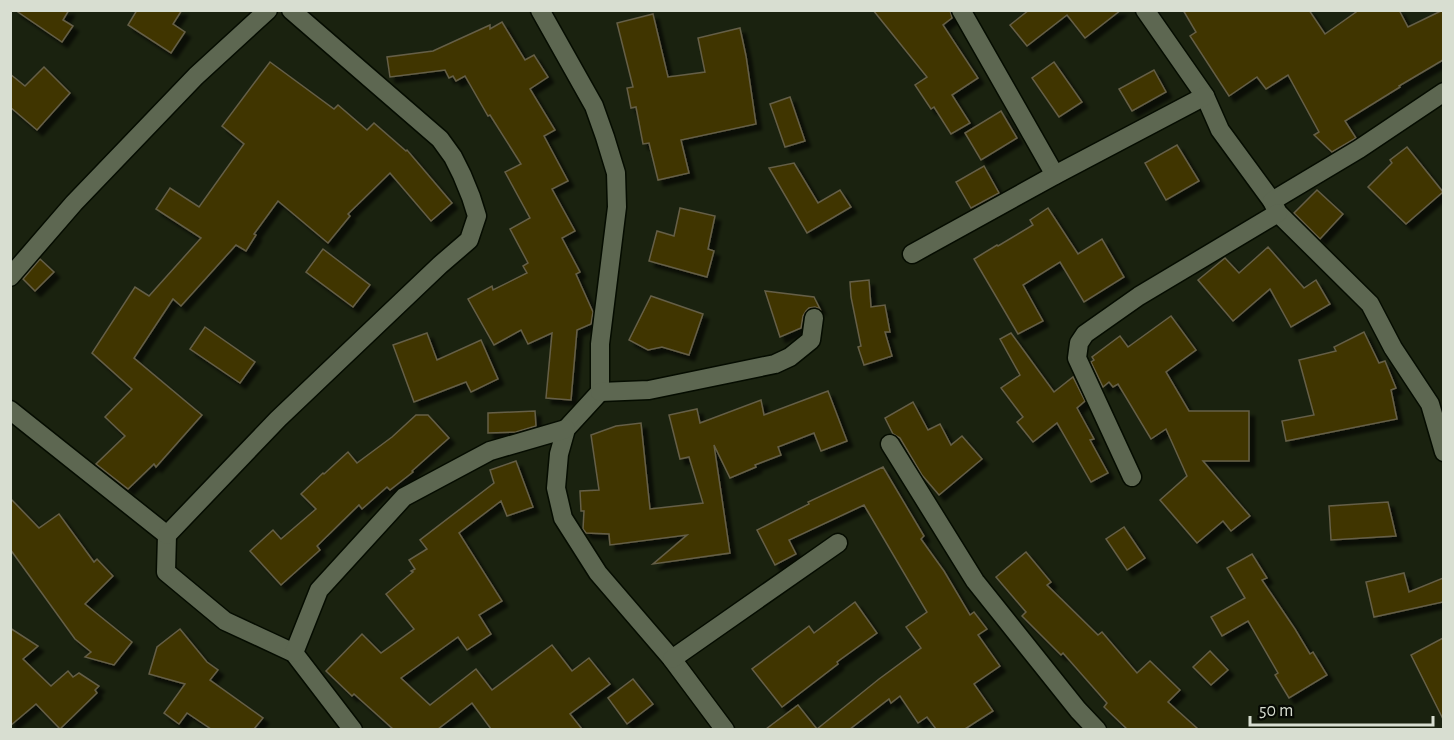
<svg xmlns="http://www.w3.org/2000/svg" width="1454" height="740" viewBox="0 0 1454 740" font-family="'Alegreya Sans',sans-serif">
	<style>
		.building { fill: #413500; stroke: #655f47; stroke-width: 1.5; filter: url(#shadow) }
		.lines { fill: none; stroke-linecap: round; stroke-linejoin: round }
		.minor-casing { stroke: #050c00; stroke-width: 21 }
		.minor { stroke: #5d6751; stroke-width: 18 }
	</style>
	<defs>
		<filter id="shadow"><feDropShadow dx="5.5" dy="5.5" stdDeviation="1.5" flood-color="#0009"/></filter>
	</defs>
	<rect width="100%" height="100%" fill="#1a220f"/>
	<!-- building -->
	<g class="building">
		<polygon points="15,10 69,10 63,20 73,26 62,42"/>
		<polygon points="137,10 182,10 173,24 185,32 171,53 128,25"/>
		<polygon points="873,10 950,10 952,18 943,25 978,78 952,95 970,123 951,134 934,107 931,109 915,85 927,77"/>
		<polygon points="1029,10 1121,10 1085,38 1067,15 1027,46 1010,25"/>
		<polygon points="1183,10 1309,10 1325,34 1359,10 1399,10 1408,27 1443,10 1443,60 1399,86 1400,87 1345,121 1356,138 1332,152 1314,135 1319,132 1288,75 1266,89 1257,77 1229,96 1190,36 1196,32"/>
		<polygon points="653,14 668,77 705,72 698,38 740,28 746,56 756,124 681,140 689,173 658,180 649,143 643,144 636,107 631,108 627,88 633,87 617,23"/>
		<polygon points="502,22 525,60 534,55 548,77 530,89 555,130 544,136 568,181 552,189 575,231 562,238 580,272 576,274 593,312 591,324 577,330 571,400 546,398 552,333 528,344 521,330 494,345 468,299 492,286 493,290 527,273 523,266 528,263 510,229 530,218 505,172 521,164 490,115 488,116 465,76 456,81 453,76 449,78 445,70 390,77 387,57 433,51 490,25 490,29"/>
		<polygon points="270,62 334,109 338,105 367,130 374,123 406,151 407,150 452,203 431,221 390,173 348,214 350,216 328,243 278,201 254,234 256,235 246,251 236,245 181,306 173,299 134,358 202,415 156,467 154,464 128,489 96,464 125,436 105,417 132,389 92,353 135,287 149,296 201,238 156,209 170,188 199,207 244,144 222,126"/>
		<polygon points="1054,62 1082,102 1059,117 1032,78"/>
		<polygon points="44,67 70,93 37,130 10,107 10,74 25,86"/>
		<polygon points="1154,70 1166,92 1132,111 1119,89"/>
		<polygon points="790,97 805,141 785,147 770,104"/>
		<polygon points="1001,111 1017,138 981,160 965,133"/>
		<polygon points="1177,145 1199,181 1166,200 1145,163"/>
		<polygon points="1407,147 1443,192 1406,224 1368,187 1392,163 1390,160"/>
		<polygon points="794,163 818,203 840,190 851,207 807,233 769,168"/>
		<polygon points="984,166 999,193 971,208 956,182"/>
		<polygon points="1317,190 1343,214 1320,239 1294,213"/>
		<polygon points="680,208 715,216 708,249 714,251 707,277 649,261 657,231 674,236"/>
		<polygon points="1048,208 1078,254 1102,239 1124,277 1084,302 1060,262 1023,285 1043,321 1018,334 974,259 997,245 998,246 1033,225 1030,220"/>
		<polygon points="1268,247 1304,288 1316,280 1330,304 1291,327 1270,289 1233,321 1198,280 1225,258 1239,273"/>
		<polygon points="323,249 370,285 353,307 306,272"/>
		<polygon points="40,259 54,272 35,291 23,279"/>
		<polygon points="869,280 871,307 885,305 890,332 885,332 892,356 864,365 858,347 861,346 851,297 850,282"/>
		<polygon points="765,291 814,297 820,309 815,307 809,308 806,311 803,316 801,328 780,337"/>
		<polygon points="651,296 703,314 689,355 662,347 648,350 629,340"/>
		<polygon points="1171,316 1196,350 1166,372 1189,411 1249,411 1249,461 1203,461 1250,516 1231,531 1223,521 1197,543 1160,500 1187,476 1166,429 1151,439 1118,384 1113,387 1109,382 1103,387 1091,362 1094,360 1092,357 1120,336 1128,347"/>
		<polygon points="205,327 255,362 240,383 190,349"/>
		<polygon points="1364,332 1379,363 1385,361 1396,388 1391,390 1397,419 1286,441 1282,421 1314,415 1299,360 1336,351 1334,347"/>
		<polygon points="427,333 437,360 481,340 498,379 471,392 466,382 414,402 393,345"/>
		<polygon points="1011,333 1054,392 1073,377 1085,401 1077,408 1094,439 1090,440 1108,473 1091,482 1057,423 1033,442 1017,422 1023,417 1001,388 1020,375 1000,339"/>
		<polygon points="828,391 847,441 821,451 814,433 778,447 781,455 755,465 756,467 730,478 714,445 730,553 653,564 687,535 610,545 609,534 586,533 583,529 584,511 581,511 580,491 599,490 591,435 616,426 641,423 650,509 703,503 689,457 680,459 669,415 697,409 700,423 761,400 764,415"/>
		<polygon points="913,402 928,430 940,424 951,445 962,436 982,459 939,495 922,475 900,438 893,434 885,418"/>
		<polygon points="535,411 536,426 516,432 488,433 488,413"/>
		<polygon points="416,415 428,415 449,438 412,471 413,472 390,490 387,487 362,509 359,505 317,546 320,550 281,585 250,551 273,530 281,539 316,509 301,494 323,473 324,474 348,452 357,463 392,437"/>
		<polygon points="516,461 533,507 507,516 501,501 459,533 502,601 479,615 491,634 467,650 458,637 401,678 430,705 476,669 492,690 552,645 572,671 589,658 610,684 570,714 582,729 491,729 472,703 438,729 393,729 354,694 352,696 326,671 362,634 381,653 414,629 386,594 413,572 411,571 415,569 409,560 427,549 420,540 494,483 490,470"/>
		<polygon points="883,467 924,536 921,539 944,571 970,615 974,612 987,629 978,635 1000,666 974,684 993,711 965,729 936,729 927,717 918,723 900,696 891,703 889,699 850,729 766,729 798,705 817,729 879,679 921,648 906,627 927,612 864,505 789,540 796,554 775,565 757,530 809,504 808,502"/>
		<polygon points="10,498 39,528 59,514 94,562 97,559 113,576 85,604 132,642 114,665 85,657 91,652 75,639 10,549"/>
		<polygon points="1388,502 1396,536 1331,540 1329,506"/>
		<polygon points="1124,527 1145,558 1127,570 1106,539"/>
		<polygon points="1026,552 1051,582 1047,585 1098,635 1102,632 1137,673 1150,661 1180,690 1168,702 1198,729 1127,729 1104,707 1107,703 1063,653 1061,655 1022,616 1026,612 996,577"/>
		<polygon points="1252,554 1267,578 1262,580 1295,629 1310,654 1313,652 1327,675 1289,698 1275,675 1278,673 1248,621 1222,636 1211,617 1245,598 1227,568"/>
		<polygon points="1404,573 1409,592 1443,578 1443,602 1374,617 1366,582"/>
		<polygon points="855,602 877,633 837,662 838,664 782,707 752,669 809,626 814,633"/>
		<polygon points="10,628 38,646 23,659 51,686 68,671 73,677 79,673 99,686 95,690 97,693 60,729 36,704 10,726"/>
		<polygon points="180,629 207,662 218,670 210,680 263,718 254,729 211,729 187,713 179,724 164,713 185,684 149,674 157,647"/>
		<polygon points="1443,638 1443,719 1411,655"/>
		<polygon points="1210,651 1228,670 1211,685 1193,667"/>
		<polygon points="633,679 653,704 627,724 608,698"/>
	</g>
	<g class="lines">
		<!-- minor casing -->
		<g class="minor-casing">
			<g id="minor">
				<polyline points="540,10 594,106 605,137 616,173 617,207 600,344 600,392 566,429 559,454 556,488 563,518 598,573 672,659 725,730"/>
				<polyline points="961,10 1055,175"/>
				<polyline points="1145,10 1205,96 1220,130 1272,201 1278,213 1370,304 1393,348 1430,404 1444,452"/>
				<polyline points="1272,201 1359,149 1444,92"/>
				<polyline points="912,254 1055,175 1205,96"/>
				<polyline points="10,277 74,203 196,76 268,10"/>
				<polyline points="600,392 649,390 775,364 790,357 811,340 814,318"/>
				<polyline points="10,410 167,535 166,572 225,621 294,653 353,730"/>
				<polyline points="890,444 975,581 1078,710 1097,730"/>
				<polyline points="1132,477 1077,358 1079,343 1085,334 1139,296 1278,213"/>
				<polyline points="167,535 278,419 440,265 469,240 477,216 471,197 462,175 453,157 440,139 291,10"/>
				<polyline points="294,653 319,590 404,497 490,451 566,429"/>
				<polyline points="672,659 838,543"/>
			</g>
		</g>
		<!-- minor -->
		<use href="#minor" class="minor"/>
	</g>
	<!-- border -->
	<rect width="1454" height="740" fill="none" stroke="#d8ded1" stroke-width="24"/>
	<!-- scale -->
	<path d="M1250 716v9h183v-9" fill="none" stroke="#d8ded1" stroke-width="3"/>
	<text x="1259" y="716" font-size="18" fill="#d8ded1" stroke="#070a04" stroke-width="4.5" paint-order="stroke">50 m</text>
</svg>
